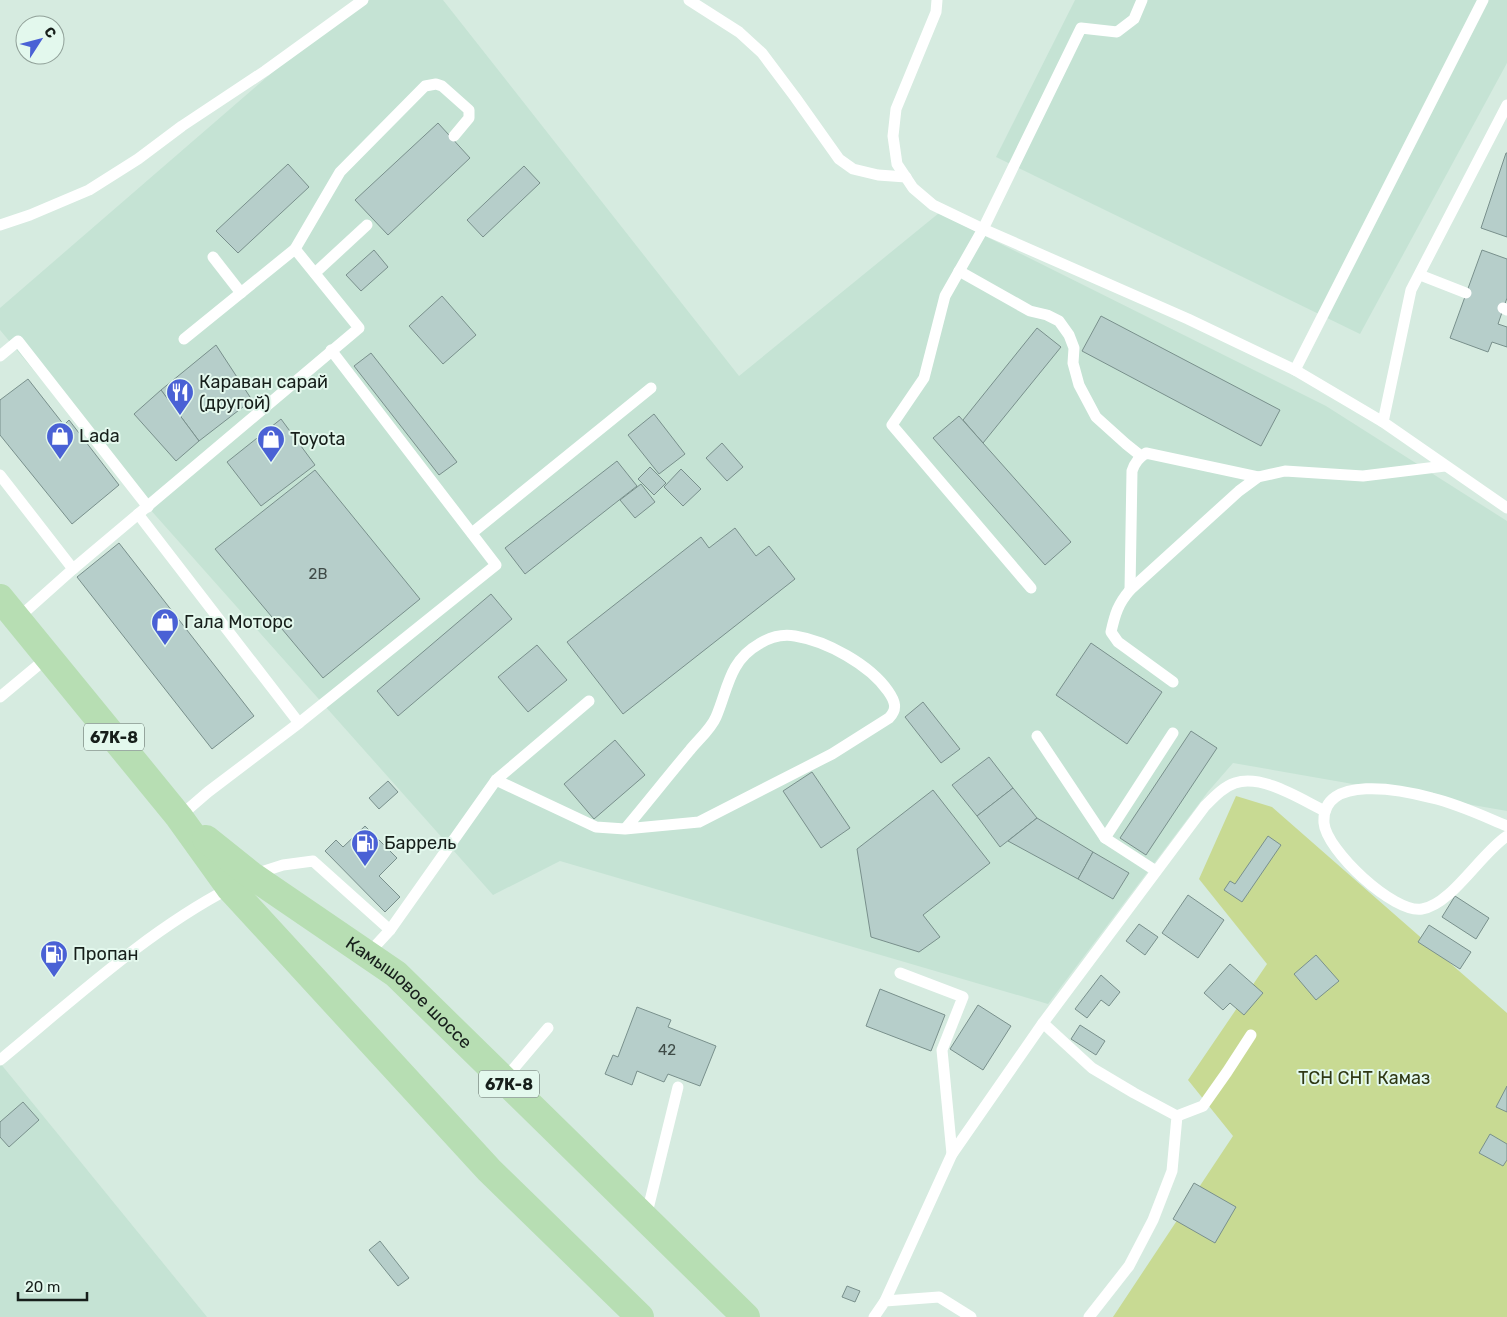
<svg xmlns="http://www.w3.org/2000/svg" width="1507" height="1317" viewBox="0 0 1507 1317" font-family="Rubik,sans-serif">
	<style>
		.built { fill: #c5e3d4 }
		.green { fill: #c8da93 }
		.building { fill: #b6ceca; stroke: #79908c }
		.lines { fill: none; stroke-linecap: round; stroke-linejoin: round }
		.service { stroke: #fff; stroke-width: 11 }
		.primary { stroke: #b7deb3; stroke-width: 28 }
		.labels { text-anchor: middle; dominant-baseline: central; stroke-width: 4; stroke-linejoin: round; paint-order: stroke }
		.number-label { font-size: 15px; fill: #3f4b47 }
		.shield { fill: #e3f8ed; stroke: #54605a; stroke-width: 1 }
		.shield-label { font-size: 16px; font-weight: bold; fill: #171f1b }
		.poi-label { font-size: 18px; fill: #171f1b; stroke: #e3f8ed; text-anchor: start }
		.street-label { font-size: 18px; fill: #171f1b; stroke: #e3f8ed }
		.park-label { font-size: 18px; fill: #2f3814; stroke: #e3f8ed }
	</style>
	<rect width="100%" height="100%" fill="#d6ebe0"/>
	<!-- built -->
	<g class="built">
		<polygon points="356,0 443,0 739,376 939,213 1326,406 1507,521 1507,811 1233,763 1207,793 1048,1004 560,861 493,895 148,507 0,330 0,308"/>
		<polygon points="1075,0 1507,0 1507,63 1360,334 996,157"/>
		<polygon points="0,1063 207,1317 0,1317"/>
	</g>
	<!-- green -->
	<polygon class="green" points="1236,796 1272,807 1507,1013 1507,1317 1113,1317 1233,1136 1188,1080 1267,964 1199,879"/>
	<!-- building -->
	<g class="building">
		<polygon points="438,123 470,158 388,235 355,200"/>
		<polygon points="1506,153 1507,153 1507,237 1481,228"/>
		<polygon points="288,164 309,187 238,253 216,231"/>
		<polygon points="524,166 540,183 483,237 467,220"/>
		<polygon points="374,250 388,267 361,291 346,275"/>
		<polygon points="1482,250 1507,259 1507,298 1498,324 1507,327 1507,347 1492,342 1488,352 1450,338"/>
		<polygon points="442,296 476,335 443,364 409,326"/>
		<polygon points="1101,316 1280,410 1261,446 1082,351"/>
		<polygon points="1037,328 1061,347 983,443 963,420"/>
		<polygon points="216,345 252,400 199,441 161,390"/>
		<polygon points="371,353 457,462 439,475 354,366"/>
		<polygon points="28,379 64,425 69,420 119,485 72,524 0,435 0,400"/>
		<polygon points="161,390 199,441 176,461 134,414"/>
		<polygon points="654,414 685,454 659,474 628,435"/>
		<polygon points="959,416 1071,542 1045,565 933,438"/>
		<polygon points="281,419 315,465 261,506 227,462"/>
		<polygon points="722,443 743,467 727,481 706,458"/>
		<polygon points="617,461 637,486 525,574 505,548"/>
		<polygon points="650,467 666,483 654,495 638,479"/>
		<polygon points="681,469 701,489 683,506 664,487"/>
		<polygon points="315,470 420,599 323,678 215,549"/>
		<polygon points="641,484 655,502 635,518 620,500"/>
		<polygon points="735,528 756,556 769,546 795,579 623,714 567,642 701,537 709,548"/>
		<polygon points="119,543 254,716 212,749 77,577"/>
		<polygon points="491,594 512,619 398,716 377,691"/>
		<polygon points="1091,643 1162,692 1127,744 1056,695"/>
		<polygon points="537,645 567,680 528,712 498,677"/>
		<polygon points="923,702 960,749 941,763 905,717"/>
		<polygon points="1191,731 1217,748 1146,855 1120,838"/>
		<polygon points="615,740 645,775 594,819 564,784"/>
		<polygon points="989,757 1013,788 977,816 952,785"/>
		<polygon points="812,772 850,828 821,848 783,791"/>
		<polygon points="388,781 398,792 379,809 369,798"/>
		<polygon points="1013,788 1037,818 1000,847 977,816"/>
		<polygon points="933,790 990,863 923,915 940,937 919,952 871,937 857,849"/>
		<polygon points="1037,818 1093,852 1078,879 1008,841"/>
		<polygon points="365,826 397,858 379,876 400,897 385,912 325,851 336,840 343,847"/>
		<polygon points="1268,836 1281,845 1242,902 1224,890 1230,881 1235,884"/>
		<polygon points="1093,852 1129,873 1113,899 1078,879"/>
		<polygon points="1188,895 1224,920 1198,958 1162,933"/>
		<polygon points="1455,896 1489,918 1476,939 1442,917"/>
		<polygon points="1139,924 1158,937 1145,955 1126,941"/>
		<polygon points="1429,925 1471,952 1460,969 1418,942"/>
		<polygon points="1316,955 1339,981 1316,1000 1294,974"/>
		<polygon points="1230,964 1263,993 1244,1015 1230,1003 1223,1010 1204,993"/>
		<polygon points="1101,975 1120,992 1109,1006 1101,1000 1087,1018 1075,1009"/>
		<polygon points="880,989 945,1015 931,1051 866,1026"/>
		<polygon points="978,1005 1011,1026 983,1070 950,1049"/>
		<polygon points="637,1007 671,1020 668,1027 716,1046 700,1086 668,1074 664,1082 637,1071 632,1085 605,1074 613,1055 618,1057"/>
		<polygon points="1080,1025 1105,1041 1096,1055 1071,1039"/>
		<polygon points="1507,1086 1507,1112 1496,1107"/>
		<polygon points="23,1102 39,1120 9,1147 0,1137 0,1122"/>
		<polygon points="1490,1134 1507,1144 1507,1160 1503,1166 1479,1153"/>
		<polygon points="1194,1183 1236,1207 1215,1243 1173,1219"/>
		<polygon points="380,1241 409,1278 398,1286 369,1250"/>
		<polygon points="847,1286 860,1291 855,1302 842,1297"/>
	</g>
	<g class="lines">
		<!-- service -->
		<g class="service">
			<polyline points="689,0 739,32 762,53 795,97 839,159 853,169 878,175 906,177"/>
			<polyline points="937,0 936,12 896,109 893,136 897,164 913,188 933,205 983,229 1188,319 1295,370 1383,422"/>
			<polyline points="1507,105 1411,290 1383,422 1507,508"/>
			<polyline points="0,225 30,215 89,190 138,159 182,126 265,71 363,0"/>
			<polyline points="213,257 241,293"/>
			<polyline points="959,271 1030,311 1047,315 1059,321 1069,335 1074,348 1073,363 1079,385 1096,417 1126,444 1141,456"/>
			<polyline points="315,273 367,225"/>
			<polyline points="1420,275 1466,293"/>
			<polyline points="1503,308 1507,310"/>
			<polyline points="184,339 295,249 340,172 425,86 436,84 442,86 469,110 469,118 454,136"/>
			<polyline points="0,356 18,341 148,507"/>
			<polyline points="1295,370 1483,0"/>
			<polyline points="0,475 73,569"/>
			<polyline points="138,514 299,723"/>
			<polyline points="472,533 651,388"/>
			<polyline points="1031,588 892,425 924,378 945,296 983,229 1081,28 1117,32 1134,19 1142,0"/>
			<path d="M1130,590L1132,471C1135,462 1139,458 1146,453L1258,477"/>
			<polyline points="17,619 73,569 359,328 295,249"/>
			<path d="M1173,682L1118,642L1111,632C1115,614 1118,604 1130,590L1239,491L1258,477L1285,471L1363,476L1445,466"/>
			<polyline points="0,697 48,657"/>
			<polyline points="1037,736 1105,838"/>
			<path d="M496,780L596,827L625,829L699,822L832,754L889,718C898,709 895,701 888,691C870,665 827,641 795,636C783,634 770,637 759,644C729,661 728,689 716,717C711,729 698,740 690,750C668,776 647,803 625,829"/>
			<polyline points="179,817 208,792 299,723 496,565 331,350"/>
			<path d="M1507,826C1483,816 1458,804 1432,798C1403,790 1321,773 1324,823C1326,850 1394,914 1422,909C1451,905 1481,853 1507,836"/>
			<polyline points="1156,871 1105,838 1173,733"/>
			<polyline points="255,874 283,865 313,861 390,930"/>
			<polyline points="367,955 390,930 496,780 589,701"/>
			<polyline points="900,973 963,997 942,1050 952,1154"/>
			<polyline points="1043,1023 1092,1068 1134,1093 1177,1116 1172,1171 1153,1220 1129,1266 1089,1317"/>
			<path d="M0,1060C72,1001 147,931 230,888"/>
			<polyline points="504,1080 548,1028"/>
			<polyline points="1177,1116 1203,1106 1227,1072 1251,1035"/>
			<polyline points="646,1217 678,1087"/>
			<path d="M885,1301L952,1154L1043,1023L1205,806C1214,797 1223,787 1235,783C1263,774 1300,799 1325,811"/>
			<polyline points="874,1317 885,1301 939,1297 971,1317"/>
		</g>
		<!-- primary -->
		<g class="primary">
			<polyline points="0,598 179,817 230,888 489,1170 640,1317"/>
			<path id="s1" d="M206,839L251,875L396,974L746,1317"/>
		</g>
	</g>
	<!-- icons -->
	<defs>
		<g id="restaurant-pin" transform="scale(1.4375)"><path d="M0 17L-7.5 6A9.5 9.5 0 1 1 7.5 6Z" fill="#4a61d5" stroke="#e3f8ed"/><path d="M-5-6h1v4h1v-4h1v4h1v-4h1v5L-1.5 .5V6h-2V.5L-5-1ZM5-6V6H3V1.5H1.5Q1.5-4 5-6Z" fill="#fff"/></g>
		<g id="shop-pin" transform="scale(1.4375)"><path d="M0 17L-7.5 6A9.5 9.5 0 1 1 7.5 6Z" fill="#4a61d5" stroke="#e3f8ed"/><path d="M-5-2.5h2.3a2.7 3.5 0 0 1 5.4 0H5L5.5 6h-11ZM-1.5-2.5h3a1.5 2.3 0 0 0-3 0Z" fill="#fff"/></g>
		<g id="fuel-pin" transform="scale(1.4375)"><path d="M0 17L-7.5 6A9.5 9.5 0 1 1 7.5 6Z" fill="#4a61d5" stroke="#e3f8ed"/><path d="M-5.5-6h7V0h2V4h1.3V-2.5L3-4.5l.8-.8L6-3V5H2.5V1h-1V6h-7ZM-4.2-4.7v3.2H.2V-4.7Z" fill="#fff"/></g>
	</defs>
	<g fill-rule="evenodd">
		<use href="#restaurant-pin" x="180" y="392"/>
		<use href="#shop-pin" x="60" y="436"/>
		<use href="#shop-pin" x="271" y="439"/>
		<use href="#shop-pin" x="165" y="622"/>
		<use href="#fuel-pin" x="365" y="843"/>
		<use href="#fuel-pin" x="54" y="954"/>
	</g>
	<g class="labels">
		<!-- number labels -->
		<g class="number-label">
			<text x="318" y="574">2В</text>
			<text x="667" y="1050">42</text>
		</g>
		<!-- shield labels -->
		<g class="shield">
			<rect x="84" y="723.5" width="60" height="27" rx="4"/>
			<rect x="479" y="1070.5" width="60" height="27" rx="4"/>
		</g>
		<g class="shield-label">
			<text x="114" y="737">67К-8</text>
			<text x="509" y="1084">67К-8</text>
		</g>
		<!-- poi labels -->
		<g class="poi-label">
			<text x="199" y="382">Караван сарай<tspan x="199" dy="21">(другой)</tspan></text>
			<text x="79" y="436">Lada</text>
			<text x="290" y="439">Toyota</text>
			<text x="184" y="622">Гала Моторс</text>
			<text x="384" y="843">Баррель</text>
			<text x="73" y="954">Пропан</text>
		</g>
		<!-- street labels -->
		<g class="street-label">
			<text stroke="none"><textPath href="#s1" startOffset="255">Камышовое шоссе</textPath></text>
		</g>
		<!-- park labels -->
		<g class="park-label">
			<text x="1364" y="1078">ТСН СНТ Камаз</text>
		</g>
	</g>
	<!-- north arrow -->
	<g transform="translate(40 40) rotate(54)"><circle r="24" fill="#e3f8ed" stroke="#91a199"/>
	<path d="M0-4L9 19L0 12L-9 19Z" fill="#4a61d5"/>
	<text y="-8" font-size="14" font-weight="bold" text-anchor="middle" fill="#171f1b">С</text>
	</g>
	<!-- scale -->
	<path d="M18 1292v8h69v-8" fill="none" stroke="#171f1b" stroke-width="2.5"/>
	<text x="25" y="1292" font-size="15" fill="#171f1b" stroke="#e3f8ed" stroke-width="4" paint-order="stroke">20 m</text>
</svg>
